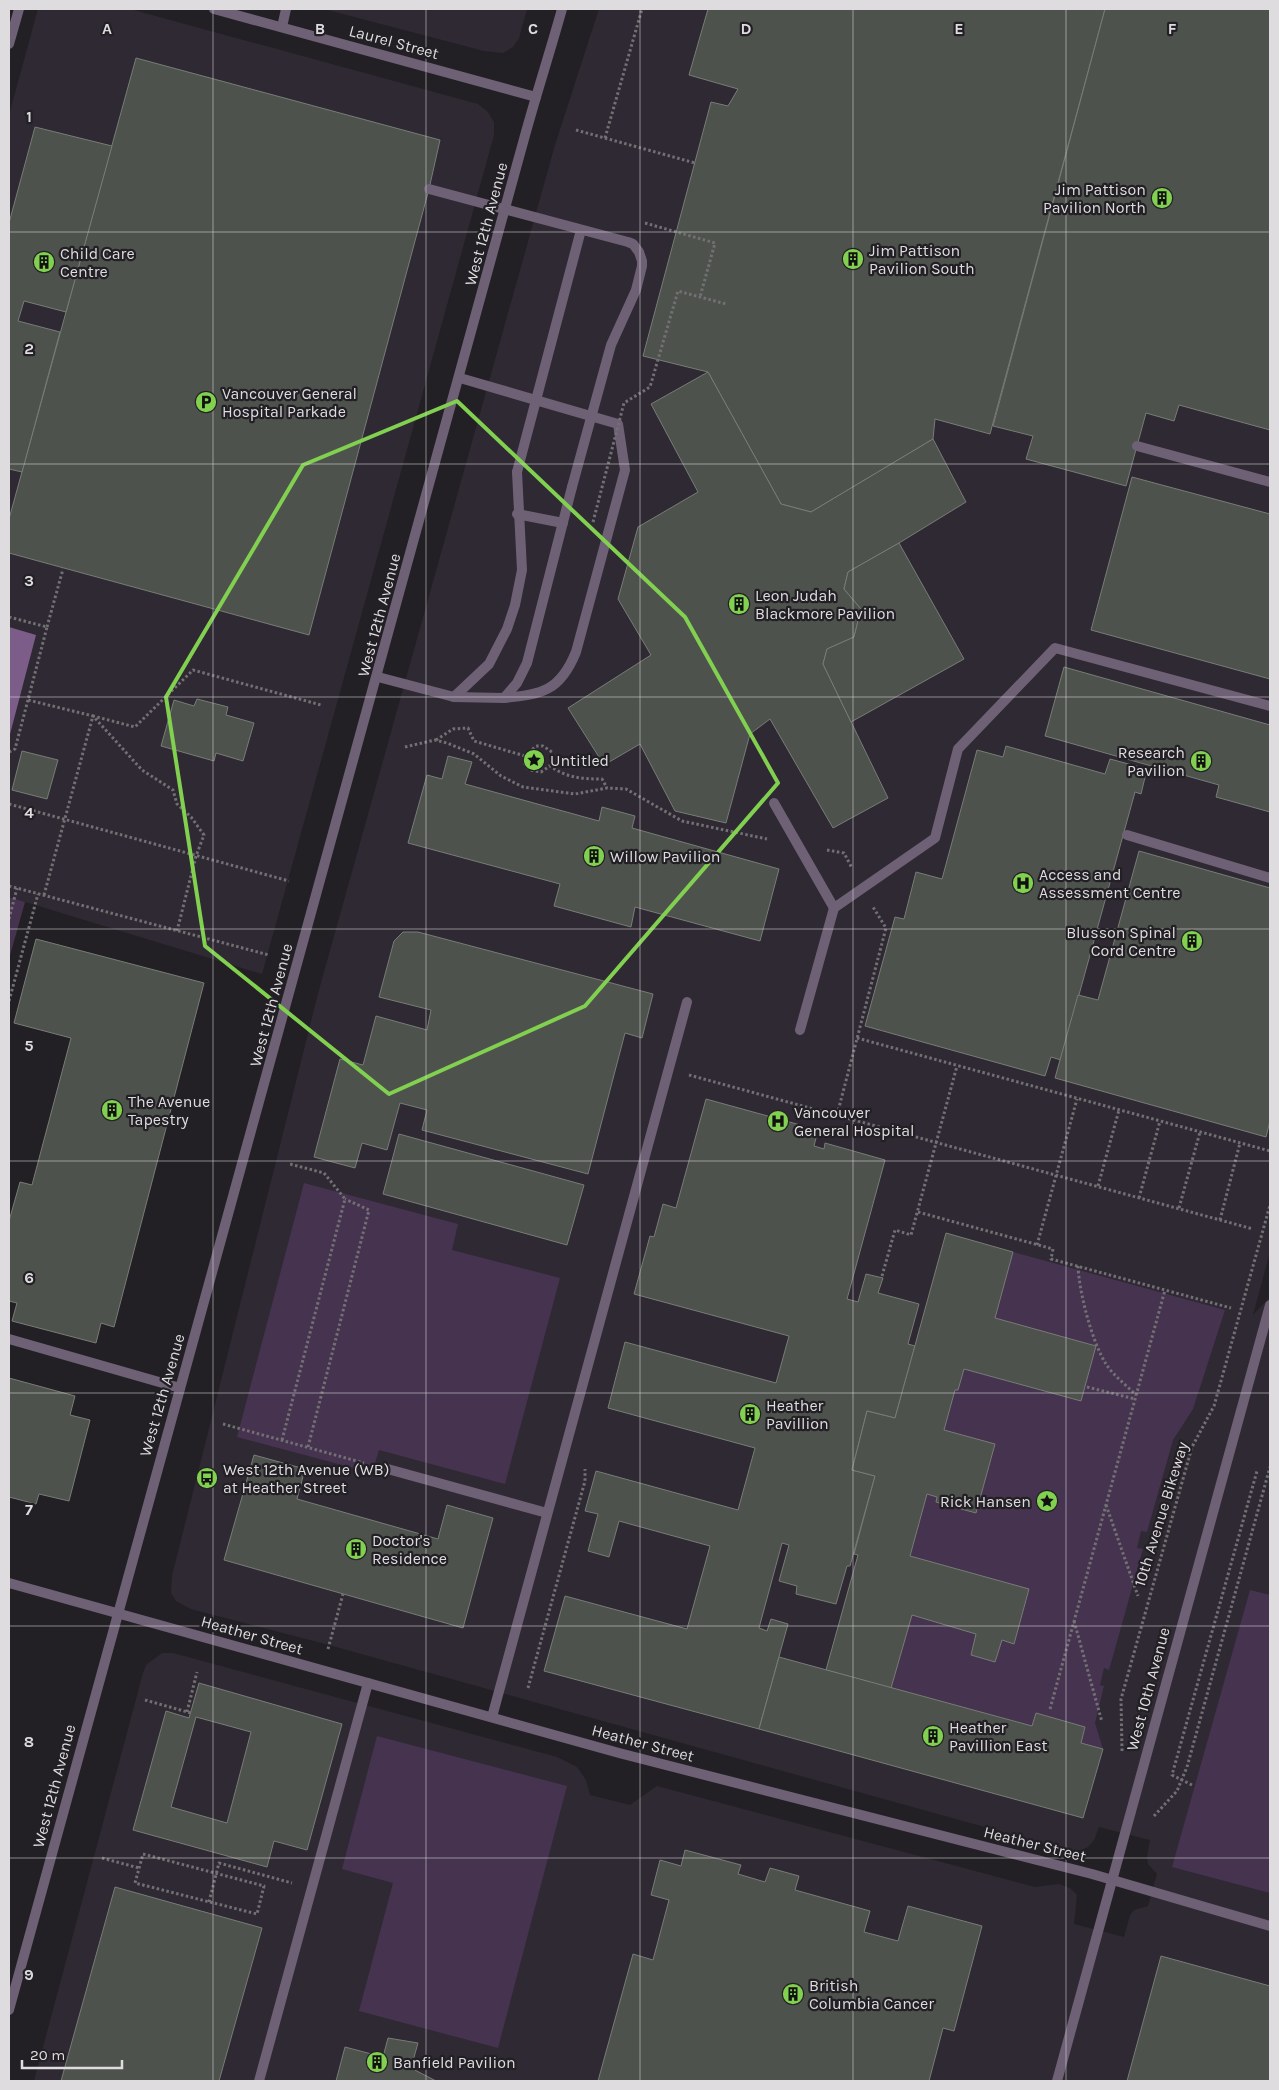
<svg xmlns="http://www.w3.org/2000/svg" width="1279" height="2090" viewBox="0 0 1279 2090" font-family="Karla,sans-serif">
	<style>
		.built { fill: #2f2933 }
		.green { fill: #46334f }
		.water { fill: #7c5d8a }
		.building { fill: #4e524d; stroke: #787c76; fill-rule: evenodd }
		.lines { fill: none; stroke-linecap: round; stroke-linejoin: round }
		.path { stroke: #727074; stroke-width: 3; stroke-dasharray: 2.5 2.5; stroke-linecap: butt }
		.service { stroke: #6e6175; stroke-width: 10 }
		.minor { stroke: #6e6175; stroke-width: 10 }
		.tertiary { stroke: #6e6175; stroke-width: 10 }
		.path-bridge { stroke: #727074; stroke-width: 3; stroke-dasharray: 2.5 2.5; stroke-linecap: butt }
		.service-bridge { stroke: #6e6175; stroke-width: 10 }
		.marked { fill: none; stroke: #81d050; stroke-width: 4; stroke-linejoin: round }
		.grid { fill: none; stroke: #dedcdf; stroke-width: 1; stroke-opacity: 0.55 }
		.labels { text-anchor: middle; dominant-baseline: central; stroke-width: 4.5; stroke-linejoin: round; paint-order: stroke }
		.street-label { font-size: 16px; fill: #dedcdf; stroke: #232025 }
		.poi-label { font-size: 16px; fill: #dedcdf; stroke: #232025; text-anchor: start }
		.grid-label { font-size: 16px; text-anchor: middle; font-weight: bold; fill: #dedcdf; stroke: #232025; stroke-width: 4.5; stroke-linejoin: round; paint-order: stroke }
	</style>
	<rect width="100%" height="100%" fill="#232025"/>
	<!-- built -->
	<g class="built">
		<polygon points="38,9 130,9 478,104 487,111 494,122 494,135 262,974 9,897 9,115"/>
		<polygon points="324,9 527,9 519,38 513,47 503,53 484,51"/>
		<polygon points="599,9 1270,9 1270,1252 1253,1315 1270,1297 1270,2081 34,2081 143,1673 146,1665 162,1653 173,1653 557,1757 577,1767 586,1780 590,1795 630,1805 657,1786 1035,1887 1059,1884 1070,1888 1077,1895 1074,1924 1124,1937 1130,1915 1134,1910 1148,1906 1157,1874 1148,1864 1147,1857 1150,1840 1099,1827 1094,1840 1088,1847 1081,1850 1071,1851 329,1645 191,1609 176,1601 171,1593 172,1576 319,990 555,145"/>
	</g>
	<!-- green -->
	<g class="green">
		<polygon points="9,897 25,902 9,959"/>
		<polygon points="304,1183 458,1224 452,1250 560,1278 505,1484 379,1450 372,1473 237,1437"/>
		<polygon points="1013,1252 1225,1310 1193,1409 1173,1440 1147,1532 1141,1531 1137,1548 1143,1549 1109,1670 1104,1668 1100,1685 1104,1686 1095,1723 1103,1749 1081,1743 1085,1727 1036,1713 1032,1726 891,1688 912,1615 976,1634 971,1655 995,1662 1002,1640 1014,1643 1029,1590 910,1556 927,1494 937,1497 936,1502 976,1512 995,1444 944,1430 955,1390 958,1390 964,1369 1081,1401 1096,1346 995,1318"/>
		<polygon points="1250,1590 1270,1595 1270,1893 1172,1867"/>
		<polygon points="377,1736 567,1786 498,2048 359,2011 393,1883 342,1869"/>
	</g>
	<!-- water -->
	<polygon class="water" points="9,627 36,635 9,738"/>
	<!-- building -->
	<g class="building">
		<polygon points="708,9 1105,9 990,434 935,419 933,439 811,512 781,504 708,372 643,356 711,102 728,106 738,89 689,75"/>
		<polygon points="1105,9 1270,9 1270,430 1179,405 1174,421 1146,413 1126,486 1026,459 1033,436 993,426"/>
		<polygon points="136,58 440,140 429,189 309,635 9,553 9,519"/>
		<polygon points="35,127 112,146 66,312 24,301 18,321 60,332 22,472 9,469 9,223"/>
		<polygon points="708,372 781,504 811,512 933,439 966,502 899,543 848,572 844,589 861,609 854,637 827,649 823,664 888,798 833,828 770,719 750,734 726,823 675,811 640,744 604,765 568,708 651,655 618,599 638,527 698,492 651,404"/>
		<polygon points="1132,477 1270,514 1270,679 1091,630"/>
		<polygon points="899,543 964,659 851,722 823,664 827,649 854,637 861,609 844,589 848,572"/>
		<polygon points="1064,667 1270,725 1270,812 1216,797 1219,785 1045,736"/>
		<polygon points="197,699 228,707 226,715 254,723 243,761 216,753 214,761 161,746 174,700 194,706"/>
		<polygon points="1006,746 1105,774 1110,759 1147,769 1141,794 1135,792 1061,1060 1051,1057 1045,1076 865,1026 895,917 904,919 916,872 942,879 977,750 1003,757"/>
		<polygon points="22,751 58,760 47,799 12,790"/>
		<polygon points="448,756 472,762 465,784 599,821 602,807 635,816 632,828 779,869 760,941 635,907 631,927 554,906 560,884 408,843 427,775 442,779"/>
		<polygon points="1139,851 1270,888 1270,1121 1266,1137 1055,1078 1078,995 1098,1000"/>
		<polygon points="403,932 418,932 653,994 642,1038 625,1033 588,1174 422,1130 427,1110 400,1103 387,1150 362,1143 355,1168 314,1157 340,1059 363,1065 376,1016 427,1030 431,1010 379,997 394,941"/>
		<polygon points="36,939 204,983 114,1327 101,1323 96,1343 12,1321 17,1303 9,1301 9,1221 20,1182 32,1185 71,1038 14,1023"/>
		<polygon points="706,1099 804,1126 803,1131 817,1134 814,1146 824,1149 825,1143 885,1160 847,1299 858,1302 866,1274 883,1278 878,1293 919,1304 908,1344 915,1346 895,1418 867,1411 852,1470 875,1476 850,1566 847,1566 836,1604 796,1594 797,1586 779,1581 789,1545 782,1543 759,1628 767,1631 771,1619 788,1624 759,1729 544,1671 565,1596 687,1629 710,1546 619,1521 609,1557 588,1551 598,1514 585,1511 596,1471 738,1510 755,1448 608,1408 625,1342 776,1383 789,1336 634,1294 650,1236 654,1237 663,1204 676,1208"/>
		<polygon points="399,1134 584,1185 567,1245 383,1194"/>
		<polygon points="946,1233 1013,1252 995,1318 1096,1346 1081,1401 964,1369 958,1390 955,1390 944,1430 995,1444 976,1513 936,1502 937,1497 927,1494 910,1556 1029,1589 1014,1644 1002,1640 995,1662 971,1655 976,1634 912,1615 891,1688 826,1670 858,1555 854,1554 875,1476 852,1470 867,1411 895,1418"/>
		<polygon points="9,1378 75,1396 70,1415 90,1420 69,1501 39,1494 36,1504 9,1497"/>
		<polygon points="254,1455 305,1469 297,1499 438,1539 447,1505 493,1518 463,1628 224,1560"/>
		<polygon points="779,1657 1032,1726 1036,1713 1085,1727 1081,1743 1103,1749 1083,1818 759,1729"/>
		<path d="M199,1683L342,1724L307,1850L274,1841L267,1867L133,1830L166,1711L189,1718ZM196,1717L251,1732L227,1823L171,1807Z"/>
		<polygon points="685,1850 741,1865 738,1874 765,1882 770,1868 799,1876 795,1890 870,1911 864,1932 898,1941 908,1906 982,1926 954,2031 943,2028 929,2081 598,2081 633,1954 653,1960 669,1900 651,1895 660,1860 681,1866"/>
		<polygon points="115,1887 262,1928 219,2081 61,2081"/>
		<polygon points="1161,1956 1270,1986 1270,2081 1127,2081"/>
		<polygon points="388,2038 418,2043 411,2068 436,2081 336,2081 345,2047 383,2057"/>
	</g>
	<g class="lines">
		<!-- path -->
		<g class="path">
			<polyline points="576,130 695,163"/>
			<polyline points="605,138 642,9"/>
			<polyline points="9,617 47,627 28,700 93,716 142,770 173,790 177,804 191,817 204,835 196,856 177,931"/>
			<polyline points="47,627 63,569"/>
			<path d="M436,740L453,729L468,728L474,741L525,756L524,763L530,770L541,772L550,766C567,778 582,779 602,779L607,788"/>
			<polyline points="405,747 435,740 447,743 474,754 501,776 523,787 575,794 607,788 626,789 682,821 767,839"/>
			<polyline points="9,752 15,749 28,700"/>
			<polyline points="525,756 536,746 543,746 552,752 550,766"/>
			<polyline points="9,804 289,881"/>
			<polyline points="827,850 844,853 852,868"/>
			<polyline points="9,886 269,955"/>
			<polyline points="44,895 93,716 135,727 193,670 321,705"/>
			<polyline points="9,919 17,888"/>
			<polyline points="9,1001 38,894"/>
			<polyline points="857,1038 1270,1151"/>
			<polyline points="689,1075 1253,1229"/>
			<polyline points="837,1115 886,928 873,907"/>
			<polyline points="1098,1186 1119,1110"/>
			<polyline points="1139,1198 1160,1121"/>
			<polyline points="1179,1208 1200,1132"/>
			<polyline points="918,1212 1053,1249 1051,1259 1231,1308"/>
			<polyline points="1220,1220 1240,1143"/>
			<polyline points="1037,1245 1077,1099"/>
			<path d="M1078,1266C1079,1292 1092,1342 1106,1364C1113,1375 1126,1385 1136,1395"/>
			<polyline points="882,1276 895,1230 911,1235 957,1066"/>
			<polyline points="1087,1387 1135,1399"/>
			<polyline points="223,1424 364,1463"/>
			<polyline points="282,1440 345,1199 324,1173 290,1164"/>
			<polyline points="308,1447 369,1210 345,1199"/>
			<polyline points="1106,1505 1138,1596"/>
			<polyline points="1074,1621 1102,1722"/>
			<polyline points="328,1649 343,1594"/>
			<polyline points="528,1688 585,1481 585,1469"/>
			<polyline points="145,1700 191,1713"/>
			<polyline points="1050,1709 1165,1290"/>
			<polyline points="187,1712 197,1672"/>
			<polyline points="1122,1751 1121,1699 1192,1447 1214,1406 1270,1205"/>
			<polyline points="1192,1785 1172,1775 1257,1471"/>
			<polyline points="1154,1816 1177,1791 1187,1767 1270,1467"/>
			<polygon points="143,1854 264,1886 257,1914 135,1883"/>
			<polyline points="102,1858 139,1868"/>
			<polyline points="209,1902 219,1863 292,1883"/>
		</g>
		<!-- service -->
		<g class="service">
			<polyline points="282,27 286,9"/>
			<path d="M460,378L618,424L625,470L576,652C560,691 543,694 504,698"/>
			<polyline points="1137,446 1270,482"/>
			<polyline points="517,514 563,523"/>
			<polyline points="378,677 454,697 504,698 517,683 527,663 572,487"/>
			<polyline points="454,697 489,664 507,629 515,605 522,570 517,472"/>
			<polyline points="774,803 834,908"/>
			<polyline points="1127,835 1270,878"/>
			<polyline points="800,1030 834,908 935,838 958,749 1055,648 1270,706"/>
			<polyline points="9,1339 180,1388"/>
			<polyline points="384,1468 547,1513"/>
			<polyline points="492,1717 687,1002"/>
			<polyline points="259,2081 368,1683"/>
		</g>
		<!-- minor -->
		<g class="minor">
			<polyline points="214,9 536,97"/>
			<polyline points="9,44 19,9"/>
			<polyline points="9,1583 619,1753 1092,1874 1270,1926"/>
			<polyline points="1057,2081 1270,1305"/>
		</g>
		<!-- tertiary -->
		<path class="tertiary" d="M9,2010C178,1385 355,763 524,139C536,95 550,52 562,9"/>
		<!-- path-bridge -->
		<g class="path-bridge">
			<polyline points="645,223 715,243 700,297"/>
			<polyline points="593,522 624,403 650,387 678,291 726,304"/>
		</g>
		<!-- service-bridge -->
		<g class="service-bridge">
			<polyline points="429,189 628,242 633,244 639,252 642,261 642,266 636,290 611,345 572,487"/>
			<polyline points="517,472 581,230"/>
		</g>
	</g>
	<!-- marked area -->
	<path class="marked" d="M457,401L685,617L778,783L585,1006L389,1094L205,946L166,697L303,465Z"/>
	<!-- grid -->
	<path class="grid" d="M213,9V2081M426,9V2081M640,9V2081M853,9V2081M1066,9V2081M9,232H1270M9,464H1270M9,697H1270M9,929H1270M9,1161H1270M9,1393H1270M9,1626H1270M9,1858H1270"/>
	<!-- icons -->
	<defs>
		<g id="building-disc" transform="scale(1.125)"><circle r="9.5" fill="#81d050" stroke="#232025"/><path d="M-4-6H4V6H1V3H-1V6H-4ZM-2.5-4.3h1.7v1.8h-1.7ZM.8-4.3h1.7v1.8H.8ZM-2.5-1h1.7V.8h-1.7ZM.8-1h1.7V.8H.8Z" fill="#111"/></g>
		<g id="parking-disc" transform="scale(1.125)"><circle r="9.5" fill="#81d050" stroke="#232025"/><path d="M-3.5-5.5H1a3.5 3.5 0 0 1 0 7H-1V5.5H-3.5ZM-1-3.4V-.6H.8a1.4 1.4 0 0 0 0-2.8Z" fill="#111"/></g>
		<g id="sight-disc" transform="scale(1.125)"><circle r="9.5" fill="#81d050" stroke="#232025"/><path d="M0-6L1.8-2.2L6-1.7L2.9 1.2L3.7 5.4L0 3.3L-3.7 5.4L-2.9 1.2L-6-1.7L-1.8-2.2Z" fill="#111"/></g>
		<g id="hospital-disc" transform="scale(1.125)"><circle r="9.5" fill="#81d050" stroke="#232025"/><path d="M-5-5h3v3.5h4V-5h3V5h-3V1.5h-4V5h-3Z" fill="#111"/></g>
		<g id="bus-disc" transform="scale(1.125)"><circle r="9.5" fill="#81d050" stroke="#232025"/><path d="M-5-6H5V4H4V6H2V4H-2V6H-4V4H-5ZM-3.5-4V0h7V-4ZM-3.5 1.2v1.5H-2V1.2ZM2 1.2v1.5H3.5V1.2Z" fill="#111"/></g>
	</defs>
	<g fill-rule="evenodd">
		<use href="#building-disc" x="1162" y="198"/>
		<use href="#building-disc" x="853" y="259"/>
		<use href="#building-disc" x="44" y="262"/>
		<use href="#parking-disc" x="206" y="402"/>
		<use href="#building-disc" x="739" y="604"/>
		<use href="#sight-disc" x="534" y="760"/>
		<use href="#building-disc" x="1201" y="761"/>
		<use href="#building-disc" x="594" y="856"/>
		<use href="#hospital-disc" x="1023" y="883"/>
		<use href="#building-disc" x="1192" y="941"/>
		<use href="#building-disc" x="112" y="1110"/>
		<use href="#hospital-disc" x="778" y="1121"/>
		<use href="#building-disc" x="750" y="1414"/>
		<use href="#bus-disc" x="207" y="1478"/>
		<use href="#sight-disc" x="1047" y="1501"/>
		<use href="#building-disc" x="356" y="1549"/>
		<use href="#building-disc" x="933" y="1736"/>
		<use href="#building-disc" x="793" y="1994"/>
		<use href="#building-disc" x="377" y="2062"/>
	</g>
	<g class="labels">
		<!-- street labels -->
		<g class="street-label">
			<text transform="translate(394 42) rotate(15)">Laurel Street</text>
			<text transform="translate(486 224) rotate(-75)">West 12th Avenue</text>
			<text transform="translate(379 615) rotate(-75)">West 12th Avenue</text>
			<text transform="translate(271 1005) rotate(-75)">West 12th Avenue</text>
			<text transform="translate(162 1395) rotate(-74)">West 12th Avenue</text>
			<text transform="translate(1161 1514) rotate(-73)">10th Avenue Bikeway</text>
			<text transform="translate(252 1635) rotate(16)">Heather Street</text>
			<text transform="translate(1148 1689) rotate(-75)">West 10th Avenue</text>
			<text transform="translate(643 1743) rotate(15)">Heather Street</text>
			<text transform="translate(54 1786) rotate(-75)">West 12th Avenue</text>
			<text transform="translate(1035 1844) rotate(14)">Heather Street</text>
		</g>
		<!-- poi labels -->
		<g class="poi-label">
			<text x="1146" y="189" text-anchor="end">Jim Pattison<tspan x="1146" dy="18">Pavilion North</tspan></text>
			<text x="869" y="250">Jim Pattison<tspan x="869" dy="18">Pavilion South</tspan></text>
			<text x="60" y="253">Child Care<tspan x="60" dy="18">Centre</tspan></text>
			<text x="222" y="393">Vancouver General<tspan x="222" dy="18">Hospital Parkade</tspan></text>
			<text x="755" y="595">Leon Judah<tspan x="755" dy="18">Blackmore Pavilion</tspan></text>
			<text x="1185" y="752" text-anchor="end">Research<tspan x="1185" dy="18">Pavilion</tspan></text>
			<text x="550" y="760">Untitled</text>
			<text x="610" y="856">Willow Pavilion</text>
			<text x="1039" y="874">Access and<tspan x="1039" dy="18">Assessment Centre</tspan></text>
			<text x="1176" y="932" text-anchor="end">Blusson Spinal<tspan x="1176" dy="18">Cord Centre</tspan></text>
			<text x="128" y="1101">The Avenue<tspan x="128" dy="18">Tapestry</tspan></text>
			<text x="794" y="1112">Vancouver<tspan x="794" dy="18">General Hospital</tspan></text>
			<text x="766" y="1405">Heather<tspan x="766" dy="18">Pavillion</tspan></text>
			<text x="223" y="1469">West 12th Avenue (WB)<tspan x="223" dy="18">at Heather Street</tspan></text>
			<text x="1031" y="1501" text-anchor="end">Rick Hansen</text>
			<text x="372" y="1540">Doctor's<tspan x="372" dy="18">Residence</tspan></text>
			<text x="949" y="1727">Heather<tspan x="949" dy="18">Pavillion East</tspan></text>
			<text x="809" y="1985">British<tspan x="809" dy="18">Columbia Cancer</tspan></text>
			<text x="393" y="2062">Banfield Pavilion</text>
		</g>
	</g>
	<g class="grid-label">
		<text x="107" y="34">A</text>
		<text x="320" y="34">B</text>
		<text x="533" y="34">C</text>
		<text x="746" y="34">D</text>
		<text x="959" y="34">E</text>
		<text x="1172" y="34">F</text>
		<text x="29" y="122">1</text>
		<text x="29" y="354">2</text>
		<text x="29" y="586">3</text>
		<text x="29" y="818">4</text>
		<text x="29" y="1051">5</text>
		<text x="29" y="1283">6</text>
		<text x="29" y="1515">7</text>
		<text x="29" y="1747">8</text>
		<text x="29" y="1980">9</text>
	</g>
	<!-- border -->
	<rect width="1279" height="2090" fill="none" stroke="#dedcdf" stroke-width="20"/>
	<!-- scale -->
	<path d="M22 2060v8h100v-8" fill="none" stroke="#dedcdf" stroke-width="2.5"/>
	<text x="30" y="2060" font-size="15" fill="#dedcdf" stroke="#232025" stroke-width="4" paint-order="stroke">20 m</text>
</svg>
